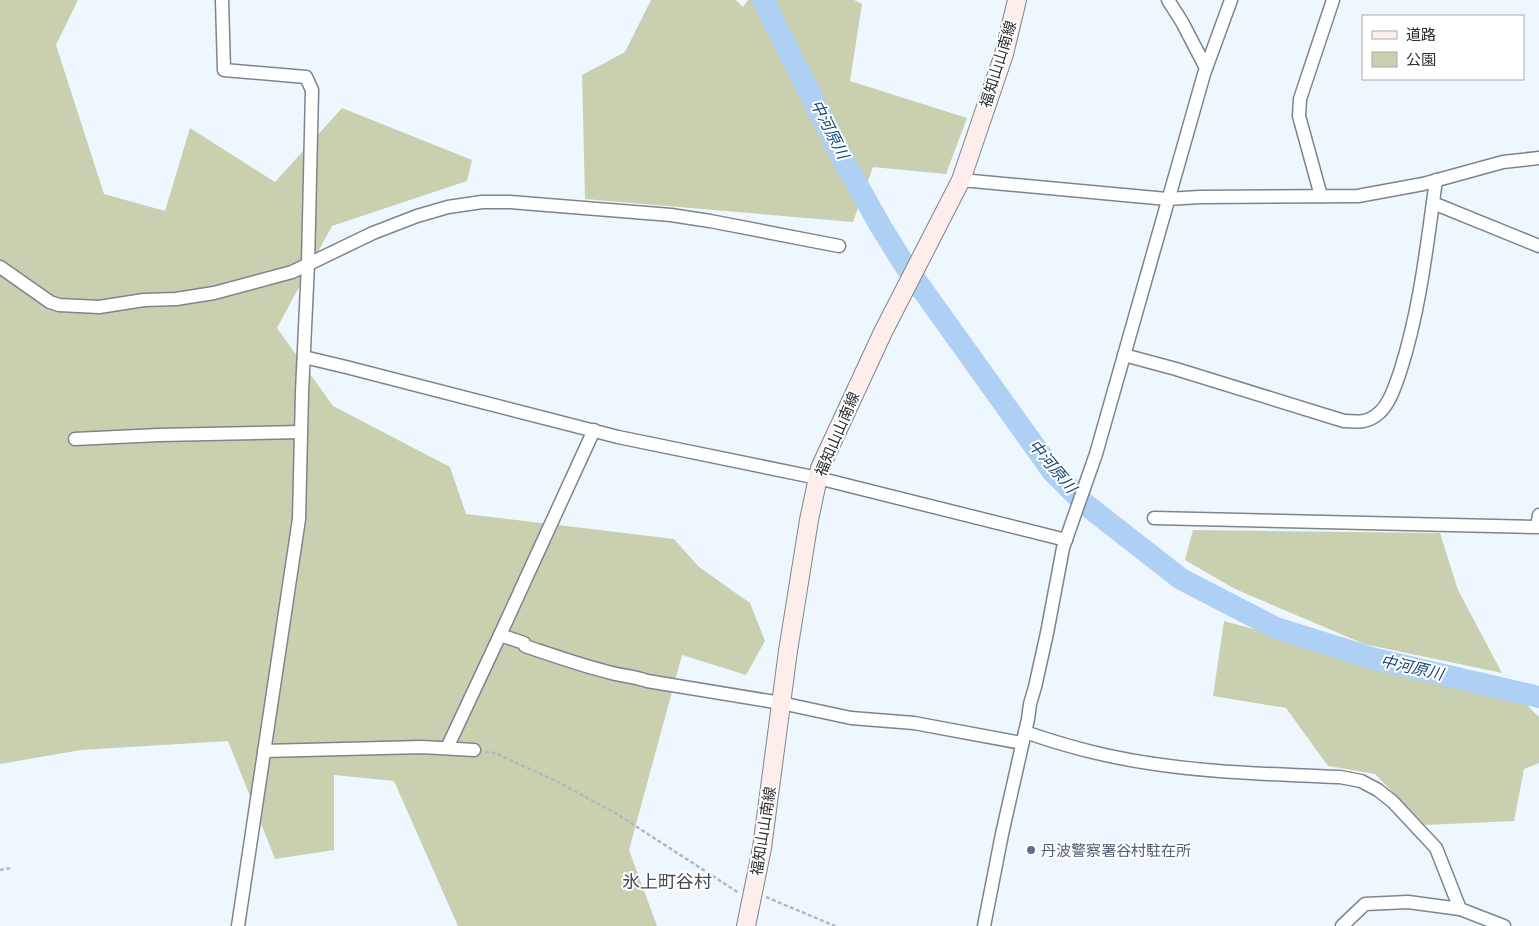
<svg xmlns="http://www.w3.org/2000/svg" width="1539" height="926" viewBox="0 0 1539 926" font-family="'PT Sans Narrow','Noto Sans JP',sans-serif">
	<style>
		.green { fill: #c9d0af }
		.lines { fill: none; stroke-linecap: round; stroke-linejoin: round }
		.river { stroke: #aed0f5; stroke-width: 22 }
		.minor-casing { stroke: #7c858d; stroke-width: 15 }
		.secondary-casing { stroke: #7c858d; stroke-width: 20 }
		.path { stroke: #b1b8be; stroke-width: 2.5; stroke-dasharray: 4 2.5; stroke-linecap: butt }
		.minor { stroke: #fff; stroke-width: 12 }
		.secondary { stroke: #fdedeb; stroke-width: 18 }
		.service-dot { fill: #5c6f8a; stroke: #fff; stroke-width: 2 }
		.labels { text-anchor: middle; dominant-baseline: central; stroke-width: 4; stroke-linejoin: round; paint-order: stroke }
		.street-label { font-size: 15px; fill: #2a2e31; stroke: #fff }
		.service-label { font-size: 15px; fill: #4e5e75; stroke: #fff; text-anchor: start }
		.water-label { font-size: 16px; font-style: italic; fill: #174977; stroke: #fff }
		.quarter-label { font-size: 18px; fill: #424a52; stroke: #fff }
	</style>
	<rect width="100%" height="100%" fill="#eff7fe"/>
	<!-- green -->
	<g class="green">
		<polygon points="0,0 78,0 56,45 104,194 165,211 190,128 275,182 342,108 472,160 467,181 332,226 277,328 333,406 450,467 466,514 674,539 699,567 750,603 765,641 746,675 682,655 629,850 657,926 458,926 394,781 334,775 334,850 275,859 228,741 81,750 0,764"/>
		<polygon points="651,0 736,0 743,7 748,0 854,0 862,4 850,81 967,118 946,174 873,167 853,222 585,199 582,75 625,52"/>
		<polygon points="1193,530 1440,533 1458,590 1502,673 1364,644 1235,589 1185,560"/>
		<polygon points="1224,621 1525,703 1539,717 1539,763 1524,769 1514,821 1425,825 1375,774 1328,766 1286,708 1213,696"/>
	</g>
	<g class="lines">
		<!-- river -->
		<polyline class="river" points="763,0 845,163 881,227 904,264 1053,472 1085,504 1181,579 1276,628 1375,659 1539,697"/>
		<!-- minor casing -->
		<g class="minor-casing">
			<g id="minor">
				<polyline points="222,0 224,70 306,77 312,90 308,264 302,392 299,519 238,926"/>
				<polyline points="1168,0 1182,22 1206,68"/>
				<polyline points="961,180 1167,199 1200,197 1358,196 1423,184 1503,162 1539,158"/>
				<polyline points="1321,196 1299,116 1300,99 1333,0"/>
				<polyline points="1433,203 1539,246"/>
				<polyline points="0,267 50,302 59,305 99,307 144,300 176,299 214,293 292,272 373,233 417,216 448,207 482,202 510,202 671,215 710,221 839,246"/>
				<path d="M1124,355L1176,369L1344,421C1358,422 1368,423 1379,413C1390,403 1395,386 1400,372C1420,310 1427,245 1436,180"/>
				<polyline points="304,357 346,367 618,437 818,478 1066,540"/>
				<polyline points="75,439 159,435 301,432"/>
				<polyline points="1154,518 1537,527 1539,515"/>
				<path d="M500,635L524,643L525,646C552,655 580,665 608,672C621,676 634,676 647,681L781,703L851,718L914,723L1022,743"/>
				<path d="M1025,732C1051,741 1078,749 1105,755C1182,772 1262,774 1340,777L1361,781L1378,790L1393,802L1436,848L1460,909L1504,926"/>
				<polyline points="447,748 500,635 594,430"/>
				<polyline points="264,751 422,747 474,750"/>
				<polyline points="984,926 1002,834 1028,719 1030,704 1035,687 1047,633 1063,548 1096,454 1204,74 1231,0"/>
				<polyline points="1342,926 1365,904 1408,902 1460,909"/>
			</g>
		</g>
		<!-- secondary casing -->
		<g class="secondary-casing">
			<polyline id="secondary" points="746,926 762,848 788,651 809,520 820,468 883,332 961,180 1004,54 1017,0"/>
		</g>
		<!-- path -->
		<g class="path">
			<polyline points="485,752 495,753 558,782 617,814 739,893"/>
			<polyline points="0,870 11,868"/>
			<polyline points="766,897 835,926"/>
		</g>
		<!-- minor -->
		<use href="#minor" class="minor"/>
		<!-- secondary -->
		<use href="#secondary" class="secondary"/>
	</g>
	<!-- markers -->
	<circle class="service-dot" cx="1031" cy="850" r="5"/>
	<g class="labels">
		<!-- street labels -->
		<g class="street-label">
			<text transform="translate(998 64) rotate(-73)">福知山山南線</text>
			<text transform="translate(837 434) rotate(-67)">福知山山南線</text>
			<text transform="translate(763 831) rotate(-81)">福知山山南線</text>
		</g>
		<!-- service labels -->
		<g class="service-label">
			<text x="1041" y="850">丹波警察署谷村駐在所</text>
		</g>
		<!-- water labels -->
		<g class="water-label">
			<text transform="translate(830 129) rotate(63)">中河原川</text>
			<text transform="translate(1053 466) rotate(50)">中河原川</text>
			<text transform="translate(1412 667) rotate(13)">中河原川</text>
		</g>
		<!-- quarter labels -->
		<g class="quarter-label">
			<text x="667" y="881">氷上町谷村</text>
		</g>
	</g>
	<!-- legend -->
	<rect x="1362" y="15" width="162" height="65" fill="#ffffff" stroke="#aaabad"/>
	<rect x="1372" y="31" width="25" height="8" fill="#fdedeb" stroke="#aaabad"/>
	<text x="1406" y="40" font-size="15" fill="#2a2e31">道路</text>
	<rect x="1372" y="52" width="25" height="15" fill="#c9d0af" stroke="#aaabad"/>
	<text x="1406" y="65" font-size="15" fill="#2a2e31">公園</text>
</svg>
